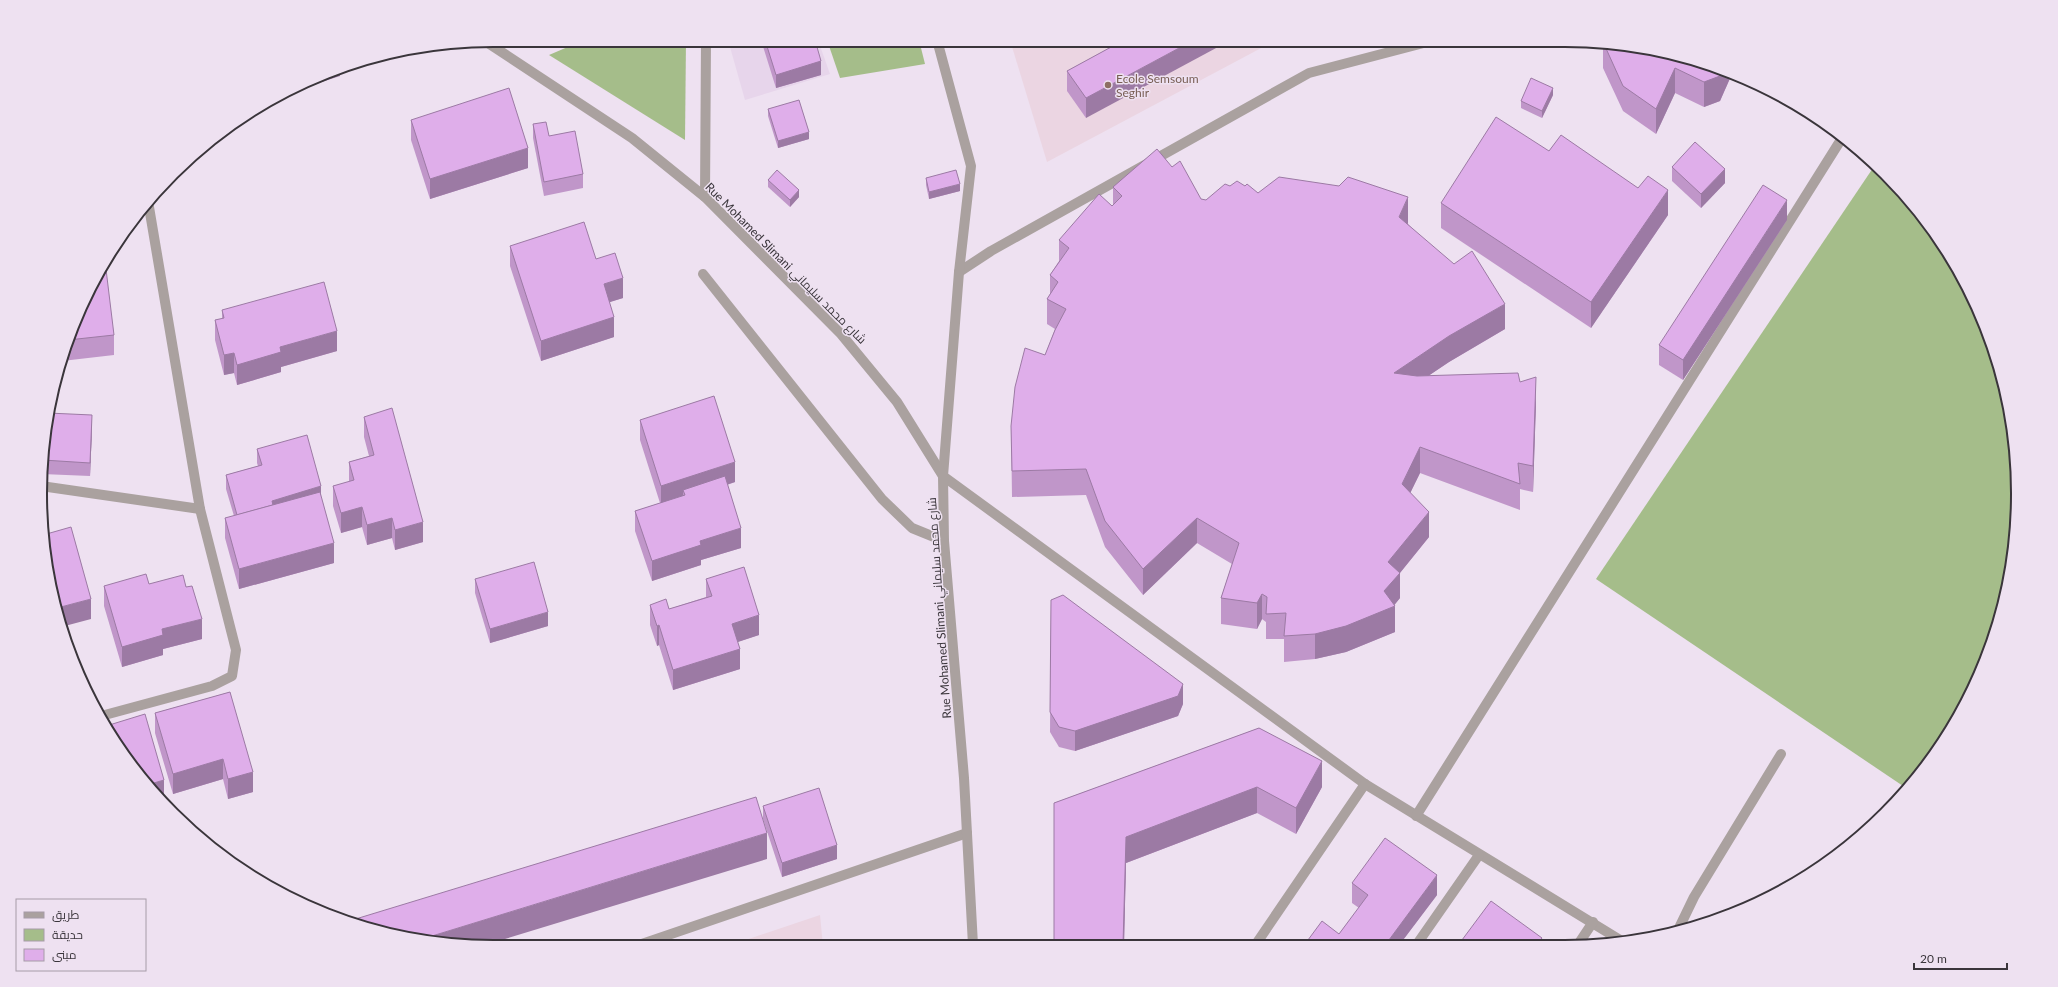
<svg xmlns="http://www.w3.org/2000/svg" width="2058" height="987" viewBox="0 0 2058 987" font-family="Lato,Cairo,sans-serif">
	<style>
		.built { fill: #e7d5eb }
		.education { fill: #ebd5e2 }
		.green { fill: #a5bd8a }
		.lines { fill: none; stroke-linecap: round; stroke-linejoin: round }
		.service { stroke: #aaa19f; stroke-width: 10 }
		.minor { stroke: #aaa19f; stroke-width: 10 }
		.tertiary { stroke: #aaa19f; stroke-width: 10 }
		.wall { fill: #c096c9 }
		.shaded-wall { fill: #9c7aa4 }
		.building { fill: #dfaeea; stroke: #9c7aa4 }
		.education-dot { fill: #8d6e63; stroke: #eee1f1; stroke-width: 1.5 }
		.labels { text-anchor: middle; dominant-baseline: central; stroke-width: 3; stroke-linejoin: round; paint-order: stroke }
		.education-label { font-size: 12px; fill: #785e54; stroke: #eee1f1; text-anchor: start }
		.street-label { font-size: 12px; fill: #3a353b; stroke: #eee1f1 }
		.rim { fill: none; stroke: #3a353b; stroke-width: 2 }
	</style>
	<rect width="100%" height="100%" fill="#eee1f1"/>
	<!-- built -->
	<polygon class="built" points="728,40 818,40 830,74 745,100"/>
	<!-- education -->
	<g class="education">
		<polygon points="1010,40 1276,40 1047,162"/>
		<polygon points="820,915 823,946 728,946"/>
	</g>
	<!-- green -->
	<g class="green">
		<polygon points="584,40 686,40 685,140 549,55"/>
		<polygon points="827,40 919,40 925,64 840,78"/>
		<polygon points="1875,165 1885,173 1942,242 1984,320 2009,405 2018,494 2009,582 1983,667 1924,770 1906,788 1596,579"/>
	</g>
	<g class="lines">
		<!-- service -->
		<g class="service">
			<polyline points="959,272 991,251 1309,73 1435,40"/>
			<polyline points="1679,928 1694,897 1781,754"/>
		</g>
		<!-- minor -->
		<g class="minor">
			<polyline points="937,40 971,166 959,272 943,476 1365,784 1625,943"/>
			<polyline points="705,197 706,40"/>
			<polyline points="703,274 882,499 912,528 944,541"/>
			<polyline points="41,486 200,509"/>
			<polyline points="101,716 212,686 232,676 236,650 200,509 148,201"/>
			<polyline points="1416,816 1842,138"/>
			<polyline points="1579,943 1593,922"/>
			<polyline points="1256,944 1365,784"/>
			<polyline points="1417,944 1479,855"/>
			<polyline points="633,947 967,833"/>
		</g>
		<!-- tertiary -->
		<polyline class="tertiary" points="485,41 632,138 705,197 841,334 897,402 943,476 944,541 964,778 973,945"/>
	</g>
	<!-- wall -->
	<g class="wall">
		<polygon points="761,40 815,40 821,75 776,88"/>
		<polygon points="1124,40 1086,118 1067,91 1067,71"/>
		<polygon points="1603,44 1653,49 1731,72 1731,76 1720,101 1704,107 1675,93 1656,134 1623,111 1603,68"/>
		<polygon points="1553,95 1542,118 1521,108 1521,101"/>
		<polygon points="768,109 809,139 778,148 768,116"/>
		<polygon points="411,120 528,168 430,199 411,140"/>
		<polygon points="533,124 549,136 583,174 583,188 544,196 533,138"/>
		<polygon points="1549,151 1638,188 1668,215 1591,328 1441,228 1441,203"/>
		<polygon points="1672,167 1725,183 1701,208 1672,181"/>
		<polygon points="926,178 960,191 929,199 926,185"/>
		<polygon points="768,180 799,197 790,207 768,187"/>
		<polygon points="1230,186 1245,186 1258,193 1408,223 1408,224 1505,329 1449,362 1428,376 1520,382 1536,402 1533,492 1520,489 1520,510 1420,473 1410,493 1429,537 1400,573 1400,598 1394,605 1395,632 1346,652 1315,659 1284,662 1284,639 1266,639 1266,622 1262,619 1257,629 1221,624 1221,598 1232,564 1197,543 1143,595 1105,547 1086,495 1012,497 1011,426 1045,355 1055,329 1047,324 1047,299 1050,294 1050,275 1059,261 1059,240 1112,206 1113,205 1113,187 1206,200"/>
		<polygon points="1787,220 1683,380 1659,365 1659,345"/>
		<polygon points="510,246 596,259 623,298 609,302 614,337 541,361 510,266"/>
		<polygon points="222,310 337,351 281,367 281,372 237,385 234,373 224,375 215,340 215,320 222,319"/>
		<polygon points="74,320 114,335 114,355 62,361"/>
		<polygon points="48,413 92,429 90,476 42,474"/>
		<polygon points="364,417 423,542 395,550 392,538 367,545 362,527 341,533 333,506 333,486 349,482 349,462 369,456 364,437"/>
		<polygon points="640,420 735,482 727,485 741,548 701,560 701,565 652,581 635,531 635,511 660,503 640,440"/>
		<polygon points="257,449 321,498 334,563 239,589 225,538 225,518 234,516 226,489 226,475 258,466 257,463"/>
		<polygon points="475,579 548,626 490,643 475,593"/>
		<polygon points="706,579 759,635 737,642 740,669 673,690 659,645 657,646 650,625 650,605 669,609 706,597"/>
		<polygon points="149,584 202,639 163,649 163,655 122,667 104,606 104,586"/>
		<polygon points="1051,600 1183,704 1178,716 1075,751 1059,747 1050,732"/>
		<polygon points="230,692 253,792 228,799 223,779 173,794 155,733 155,713"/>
		<polygon points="1259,728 1322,787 1296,834 1257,813 1126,863 1124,945 1054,945 1054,803"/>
		<polygon points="763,806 837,859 782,877 763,819"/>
		<polygon points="1352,883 1437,895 1400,944 1305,944 1339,934 1359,908 1352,903"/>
	</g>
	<!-- shaded-wall -->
	<g class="shaded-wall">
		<polygon points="1194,40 1231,40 1086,118 1086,98"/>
		<polygon points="416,48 398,53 398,51 405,49"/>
		<polygon points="821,61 821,75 776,88 776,75"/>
		<polygon points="340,68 340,76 288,93 288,91"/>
		<polygon points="1675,68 1675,93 1656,134 1656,109"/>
		<polygon points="1723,70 1731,72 1731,76 1720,101 1704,107 1704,82"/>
		<polygon points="1553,88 1553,95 1542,118 1542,111"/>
		<polygon points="809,132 809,139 778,148 778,141"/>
		<polygon points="528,148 528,168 430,199 430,179"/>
		<polygon points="1725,169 1725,183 1701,208 1701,194"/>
		<polygon points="960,184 960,191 929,199 929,192"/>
		<polygon points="799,190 799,197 790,207 790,200"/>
		<polygon points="1668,190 1668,215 1591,328 1591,302"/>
		<polygon points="1408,197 1408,223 1399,242 1399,217"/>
		<polygon points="1787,200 1787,220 1683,380 1683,360"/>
		<polygon points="623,278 623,298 604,304 604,284"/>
		<polygon points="1505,304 1505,329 1449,362 1394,399 1394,373 1449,336"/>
		<polygon points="614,317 614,337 541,361 541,341"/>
		<polygon points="337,331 337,351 281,367 281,372 237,385 237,365 280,347"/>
		<polygon points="234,353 234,373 224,375 224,355"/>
		<polygon points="1536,377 1536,402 1533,492 1533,466"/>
		<polygon points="92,415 92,429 90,476 90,463"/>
		<polygon points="1420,447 1420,473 1402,510 1402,484"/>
		<polygon points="735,462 735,482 685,498 685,495 683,490 683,499 661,506 661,486"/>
		<polygon points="321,486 321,500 273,514 272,501"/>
		<polygon points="362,507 362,527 341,533 341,513"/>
		<polygon points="1429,512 1429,537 1395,579 1400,573 1400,598 1392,608 1395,606 1395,632 1346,652 1315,659 1315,634 1384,591 1388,562"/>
		<polygon points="392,518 392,538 367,545 367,525"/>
		<polygon points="1197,518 1197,543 1143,595 1143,569"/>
		<polygon points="423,522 423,542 395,550 395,530"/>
		<polygon points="741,528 741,548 701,560 701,565 652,581 652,561 700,541"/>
		<polygon points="334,543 334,563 239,589 239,569"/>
		<polygon points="1262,594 1262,619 1257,629 1257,603"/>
		<polygon points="91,599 91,619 61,627 57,608"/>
		<polygon points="548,612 548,626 490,643 490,629"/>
		<polygon points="759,615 759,635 732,644 732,624"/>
		<polygon points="202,619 202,639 163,649 163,655 122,667 122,647 162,629"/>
		<polygon points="659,625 659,645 657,646 657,626"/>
		<polygon points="740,649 740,669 673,690 673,670"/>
		<polygon points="1183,684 1183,704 1178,716 1075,751 1075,731"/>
		<polygon points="223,759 223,779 173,794 173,774"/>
		<polygon points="1322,761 1322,787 1296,834 1296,808"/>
		<polygon points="253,772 253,792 228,799 228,779"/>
		<polygon points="164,780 164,800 161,801 147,785"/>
		<polygon points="1257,787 1257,813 1126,863 1124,945 1123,945 1126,837"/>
		<polygon points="767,833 767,859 482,946 419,940"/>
		<polygon points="837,845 837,859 782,877 782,863"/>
		<polygon points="1437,875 1437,895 1400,944 1386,944"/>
		<polygon points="1542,938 1542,943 1538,943"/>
	</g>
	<!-- building -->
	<g class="building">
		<polygon points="765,40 815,40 821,61 776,75"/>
		<polygon points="1124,40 1194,40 1086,98 1067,71"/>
		<polygon points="1604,44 1653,49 1723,70 1720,76 1704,82 1675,68 1656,109 1623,86"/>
		<polygon points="1531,78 1553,88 1542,111 1521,101"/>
		<polygon points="509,88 528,148 430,179 411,120"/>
		<polygon points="799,100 809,132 778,141 768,109"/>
		<polygon points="1496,117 1549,151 1561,135 1638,188 1648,176 1668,190 1591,302 1441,203"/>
		<polygon points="546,122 549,136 575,131 583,174 544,182 533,124"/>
		<polygon points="1695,142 1725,169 1701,194 1672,167"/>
		<polygon points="1157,149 1172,167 1180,161 1201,199 1206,200 1225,184 1230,186 1237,181 1245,186 1247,184 1258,193 1279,177 1339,186 1348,177 1408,197 1399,217 1454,264 1472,251 1505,304 1449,336 1394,373 1417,376 1518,373 1520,382 1536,377 1533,466 1518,463 1520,484 1420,447 1402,484 1429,512 1388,562 1400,573 1384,591 1395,606 1346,626 1315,634 1284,636 1286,613 1266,614 1267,597 1262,594 1257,603 1221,598 1239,543 1197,518 1143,569 1105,521 1086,469 1012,471 1011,426 1015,387 1025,348 1045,355 1055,330 1066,309 1047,299 1058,282 1050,275 1069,248 1059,240 1099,194 1112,206 1122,196 1113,187"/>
		<polygon points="777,170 799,190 790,200 768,180"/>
		<polygon points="956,170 960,184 929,192 926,178"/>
		<polygon points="1763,185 1787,200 1683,360 1659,345"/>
		<polygon points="584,222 596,259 615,253 623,278 604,284 614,317 541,341 510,246"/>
		<polygon points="105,261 114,335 68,340 74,320 101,267"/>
		<polygon points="324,282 337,331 280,347 281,352 237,365 234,353 224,355 215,320 224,318 222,310"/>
		<polygon points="714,396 735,462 661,486 640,420"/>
		<polygon points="392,408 423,522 395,530 392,518 367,525 362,507 341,513 333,486 354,480 349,462 374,455 364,417"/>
		<polygon points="48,413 92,415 90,463 43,460"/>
		<polygon points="307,435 321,486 272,501 273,505 237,515 226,475 262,465 257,449"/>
		<polygon points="725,476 741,528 700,541 701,545 652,561 635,511 685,495 683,490"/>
		<polygon points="320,492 334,543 239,569 225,518"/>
		<polygon points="71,527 91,599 57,608 44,553 43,535"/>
		<polygon points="534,562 548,612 490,629 475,579"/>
		<polygon points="744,567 759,615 732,624 740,649 673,670 659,625 657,626 650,605 666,599 669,609 712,596 706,579"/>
		<polygon points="146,574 149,584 183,575 186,587 192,586 202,619 162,629 163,635 122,647 104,586"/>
		<polygon points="1063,595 1183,684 1178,696 1075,731 1059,727 1050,712 1051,600"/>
		<polygon points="230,692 253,772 228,779 223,759 173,774 155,713"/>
		<polygon points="145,714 164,780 147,785 134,769 106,726"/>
		<polygon points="1259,728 1322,761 1296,808 1257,787 1126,837 1123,945 1054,945 1054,803"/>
		<polygon points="819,788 837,845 782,863 763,806"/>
		<polygon points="756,797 767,833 419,940 405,938 349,921"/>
		<polygon points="1385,838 1437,875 1386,944 1305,944 1322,921 1339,934 1368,895 1352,883"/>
		<polygon points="1491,901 1542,938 1538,943 1459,944"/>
	</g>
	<!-- markers -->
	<circle class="education-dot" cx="1108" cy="85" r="4"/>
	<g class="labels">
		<!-- education labels -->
		<g class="education-label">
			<text x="1116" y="78">Ecole Semsoum<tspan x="1116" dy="14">Seghir</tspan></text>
		</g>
		<!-- street labels -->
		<g class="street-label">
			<text transform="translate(786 263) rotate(45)">Rue Mohamed Slimani شارع محمد سليماني</text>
			<text transform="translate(939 608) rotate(-94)">Rue Mohamed Slimani شارع محمد سليماني</text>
		</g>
	</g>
	<!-- crop -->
	<path d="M0 0H2058V987H0ZM493 47H1565A446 446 0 0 1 2011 493V494A446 446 0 0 1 1565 940H493A446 446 0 0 1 47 494V493A446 446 0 0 1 493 47Z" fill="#eee1f1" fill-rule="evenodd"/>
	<path class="rim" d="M493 47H1565A446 446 0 0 1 2011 493V494A446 446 0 0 1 1565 940H493A446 446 0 0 1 47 494V493A446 446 0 0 1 493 47Z"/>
	<!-- legend -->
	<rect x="16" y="899" width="130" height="72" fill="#eee1f1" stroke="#a69ca8"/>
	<rect x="24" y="912" width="20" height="6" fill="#aaa19f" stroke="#a69ca8"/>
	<text x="52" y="919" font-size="12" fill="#3a353b">طريق</text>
	<rect x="24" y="929" width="20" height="12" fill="#a5bd8a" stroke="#a69ca8"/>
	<text x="52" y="939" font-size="12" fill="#3a353b">حديقة</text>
	<rect x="24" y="949" width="20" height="12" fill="#dfaeea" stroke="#a69ca8"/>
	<text x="52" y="959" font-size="12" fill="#3a353b">مبنى</text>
	<!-- scale -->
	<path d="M1914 963v6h93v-6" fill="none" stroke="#3a353b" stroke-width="2"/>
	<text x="1920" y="963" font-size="12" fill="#3a353b" stroke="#eee1f1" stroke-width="3" paint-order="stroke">20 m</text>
</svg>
